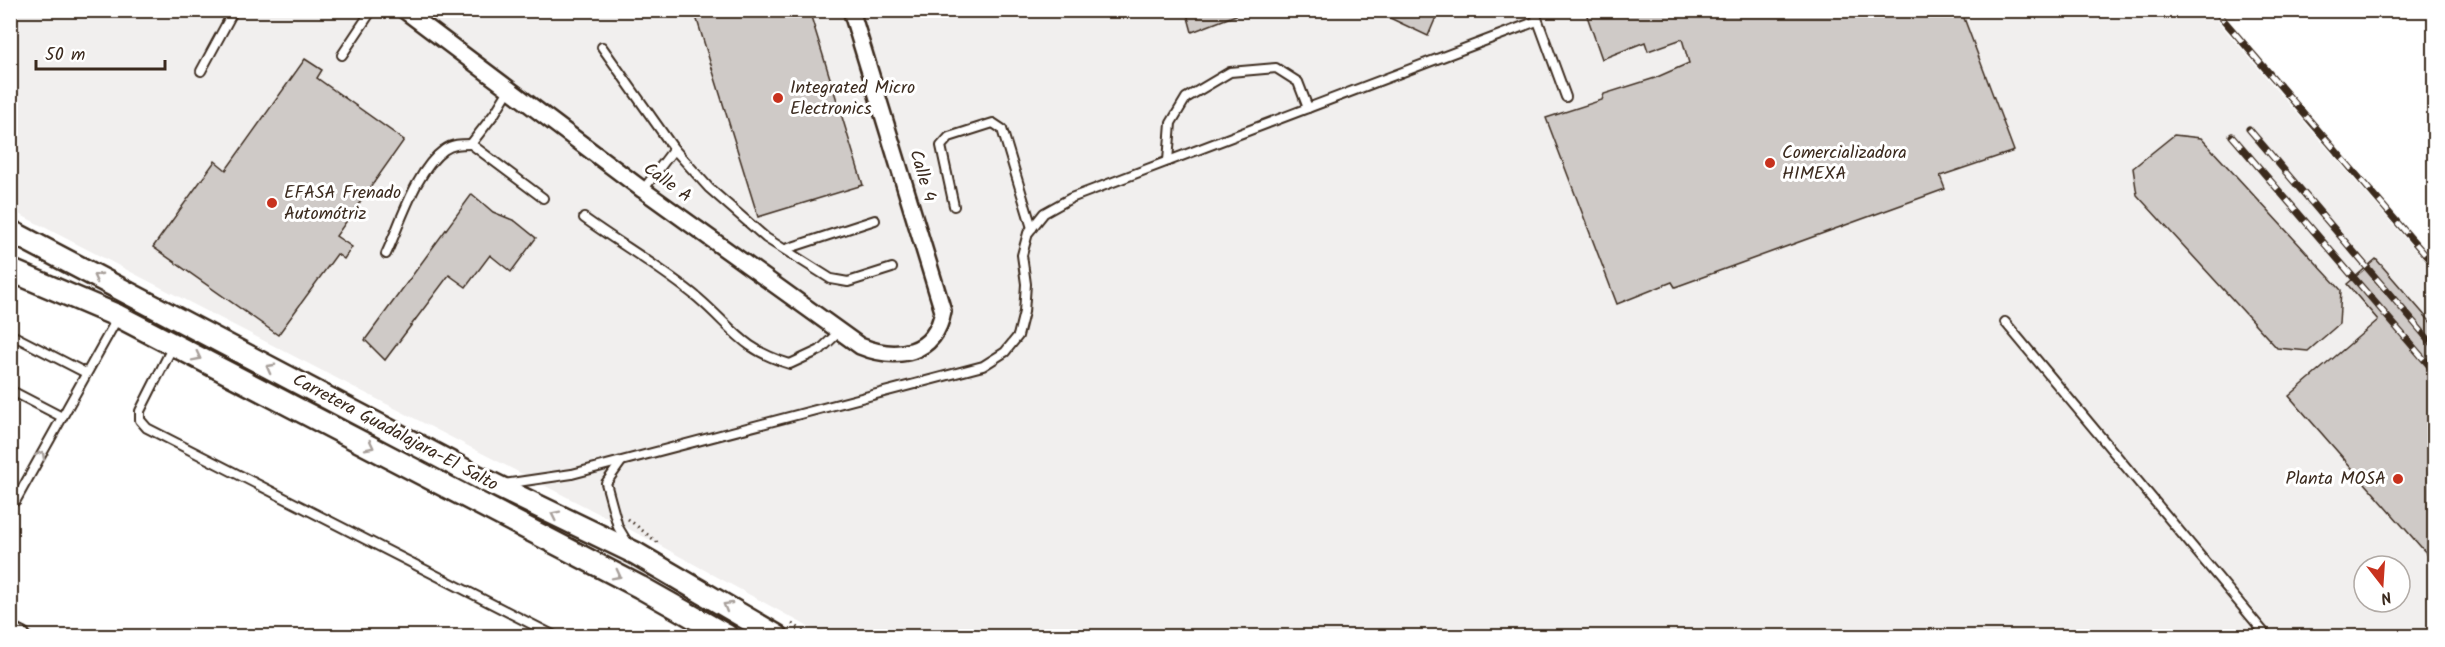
<svg xmlns="http://www.w3.org/2000/svg" width="2445" height="647" viewBox="0 0 2445 647" font-family="Kalam,sans-serif">
	<style>
		.built { fill: #f1efee; fill-rule: evenodd }
		.building { fill: #cfcac7; stroke: #3b2a1e; stroke-width: 1.5 }
		.lines { fill: none; stroke-linecap: round; stroke-linejoin: round }
		.lane-casing { stroke: #3b2a1e; stroke-width: 12 }
		.street-casing { stroke: #3b2a1e; stroke-width: 20 }
		.secondary-casing { stroke: #3b2a1e; stroke-width: 26 }
		.path { stroke: #3b2a1e; stroke-width: 3; stroke-dasharray: 1.5 4.5; stroke-linecap: butt }
		.lane { stroke: #fff; stroke-width: 8 }
		.street { stroke: #fff; stroke-width: 15 }
		.secondary { stroke: #fff; stroke-width: 21 }
		.rail-casing { stroke: #3b2a1e; stroke-width: 7 }
		.rail { stroke: #fff; stroke-width: 4.5; stroke-dasharray: 14; stroke-linecap: butt }
		.oneway { stroke: #a79f9a }
		.poi-dot { fill: #c8321e; stroke: #fff; stroke-width: 2 }
		.labels { text-anchor: middle; dominant-baseline: central; stroke-width: 6; stroke-linejoin: round; paint-order: stroke }
		.poi-label { font-size: 18px; fill: #3b2a1e; stroke: #fff; text-anchor: start }
		.street-label { font-size: 18px; fill: #3b2a1e; stroke: #fff }
	</style>
	<rect width="100%" height="100%" fill="#fff"/>
	<filter id="ink" filterUnits="userSpaceOnUse"><feTurbulence type="fractalNoise" baseFrequency=".0167" numOctaves="2"/><feDisplacementMap in="SourceGraphic" scale="12" xChannelSelector="R" yChannelSelector="G"/><feConvolveMatrix kernelMatrix="1 2 1 2 8 2 1 2 1" color-interpolation-filters="sRGB"/></filter>
	<g filter="url(#ink)">
		<!-- built -->
		<path class="built" d="M10,11H2209L2434,272V636H825L650,540L11,210ZM2364,566H2400V602H2364Z"/>
		<!-- building -->
		<g class="building">
			<polygon points="465,10 491,10 467,18"/>
			<polygon points="694,10 809,10 863,185 758,217"/>
			<polygon points="1186,10 1249,10 1192,32"/>
			<polygon points="1373,10 1439,10 1428,36"/>
			<polygon points="1585,10 1961,10 2014,151 1940,176 1945,189 1675,287 1672,282 1617,304 1546,118 1602,100 1604,94 1655,78 1689,63 1682,39 1648,51 1645,42 1602,59"/>
			<polygon points="305,59 322,70 317,78 404,140 336,236 352,247 344,259 337,254 278,335 153,247 215,161 226,170"/>
			<polygon points="2174,135 2201,138 2341,290 2339,324 2308,351 2277,348 2137,195 2133,168"/>
			<polygon points="472,194 493,212 515,221 536,238 511,272 490,255 466,287 449,275 385,360 365,340"/>
			<polygon points="2376,259 2434,326 2434,562 2289,396 2378,320 2347,284"/>
		</g>
		<g class="lines">
			<!-- lane casing -->
			<g class="lane-casing">
				<g id="lane">
					<polyline points="1534,10 1566,97"/>
					<polyline points="602,47 674,149"/>
					<polyline points="342,55 372,10"/>
					<polyline points="201,71 234,10"/>
					<polyline points="509,90 495,113 471,144 543,198"/>
					<polyline points="1168,161 1171,123 1186,98 1230,72 1276,68 1298,82 1308,108"/>
					<polyline points="643,190 674,149 709,188 766,238 831,279 848,282 892,268"/>
					<polyline points="954,206 941,146 949,137 993,123 1002,129 1032,228"/>
					<path d="M584,218C620,244 665,270 698,298C734,329 741,349 790,364L820,350L840,331"/>
					<polyline points="786,249 875,220"/>
					<path d="M386,254C401,222 416,170 444,150C452,144 461,144 471,144"/>
					<polyline points="2005,322 2267,636"/>
					<polyline points="10,334 86,373"/>
					<polyline points="173,346 140,411 140,420 147,428 555,636"/>
					<polyline points="10,390 62,417"/>
					<polyline points="621,462 606,483 618,527 627,542"/>
					<polyline points="504,484 572,474 983,366 1005,352 1018,336 1024,312 1026,284 1022,255 1028,233 1044,213 1071,198 1537,21"/>
					<polyline points="10,504 16,500 117,319"/>
				</g>
			</g>
			<!-- street casing -->
			<g class="street-casing">
				<g id="street">
					<path d="M404,10L643,190L860,346C897,361 935,355 943,311L851,10"/>
					<polyline points="10,630 22,636"/>
				</g>
			</g>
			<!-- secondary casing -->
			<g class="secondary-casing">
				<g id="secondary">
					<polyline points="10,231 478,477 635,553 777,636"/>
					<polyline points="10,270 118,316 640,587 727,636"/>
				</g>
			</g>
			<!-- path -->
			<g class="path">
				<polyline points="628,519 658,543"/>
				<polyline points="792,624 813,636"/>
			</g>
			<!-- lane -->
			<use href="#lane" class="lane"/>
			<!-- street -->
			<use href="#street" class="street"/>
			<!-- secondary -->
			<use href="#secondary" class="secondary"/>
			<!-- rail casing -->
			<g class="rail-casing">
				<g id="rail">
					<polyline points="2215,10 2434,265"/>
					<polyline points="2249,129 2434,346"/>
					<polyline points="2232,136 2434,371"/>
				</g>
			</g>
			<!-- rail -->
			<use href="#rail" class="rail"/>
		</g>
		<!-- one-way arrows -->
		<defs><path id="oneway-chevron" d="M-2-3.5L2.5 0L-2 3.5" fill="none" stroke-width="1.6" stroke-linecap="round" stroke-linejoin="round" transform="scale(1.5)"/></defs>
		<g class="oneway">
			<use href="#oneway-chevron" transform="translate(97 277) rotate(-152)"/>
			<use href="#oneway-chevron" transform="translate(197 357) rotate(27)"/>
			<use href="#oneway-chevron" transform="translate(270 368) rotate(-152)"/>
			<use href="#oneway-chevron" transform="translate(370 446) rotate(27)"/>
			<use href="#oneway-chevron" transform="translate(41 455) rotate(-61)"/>
			<use href="#oneway-chevron" transform="translate(555 515) rotate(-154)"/>
			<use href="#oneway-chevron" transform="translate(617 575) rotate(27)"/>
			<use href="#oneway-chevron" transform="translate(727 606) rotate(-150)"/>
		</g>
	</g>
	<!-- markers -->
	<g class="poi-dot">
		<circle cx="778" cy="98" r="6"/>
		<circle cx="1770" cy="163" r="6"/>
		<circle cx="272" cy="203" r="6"/>
		<circle cx="2398" cy="479" r="6"/>
	</g>
	<g class="labels">
		<!-- poi labels -->
		<g class="poi-label">
			<text x="790" y="88">Integrated Micro<tspan x="790" dy="21">Electronics</tspan></text>
			<text x="1782" y="153">Comercializadora<tspan x="1782" dy="21">HIMEXA</tspan></text>
			<text x="284" y="193">EFASA Frenado<tspan x="284" dy="21">Automótriz</tspan></text>
			<text x="2386" y="479" text-anchor="end">Planta MOSA</text>
		</g>
		<!-- street labels -->
		<g class="street-label">
			<text transform="translate(922 176) rotate(73)">Calle 4</text>
			<text transform="translate(667 183) rotate(36)">Calle A</text>
			<text transform="translate(395 433) rotate(28)">Carretera Guadalajara-El Salto</text>
		</g>
	</g>
	<!-- margin -->
	<rect width="2445" height="647" fill="none" stroke="#fff" stroke-width="36"/>
	<rect x="18" y="18" width="2409" height="611" fill="none" stroke="#3b2a1e" stroke-width="2" filter="url(#ink)"/>
	<!-- north arrow -->
	<g transform="translate(2382 584) rotate(163)"><circle r="28" fill="#ffffff" stroke="#b1aaa5" stroke-width="1.5"/>
	<path d="M0-4.5L10 22L0 15L-10 22Z" fill="#c8321e"/>
	<text y="-9" font-size="16" font-weight="bold" text-anchor="middle" fill="#3b2a1e">N</text>
	</g>
	<!-- scale -->
	<path d="M36 60v9h129v-9" fill="none" stroke="#3b2a1e" stroke-width="3"/>
	<text x="45" y="60" font-size="18" fill="#3b2a1e" stroke="#ffffff" stroke-width="4.5" paint-order="stroke">50 m</text>
</svg>
